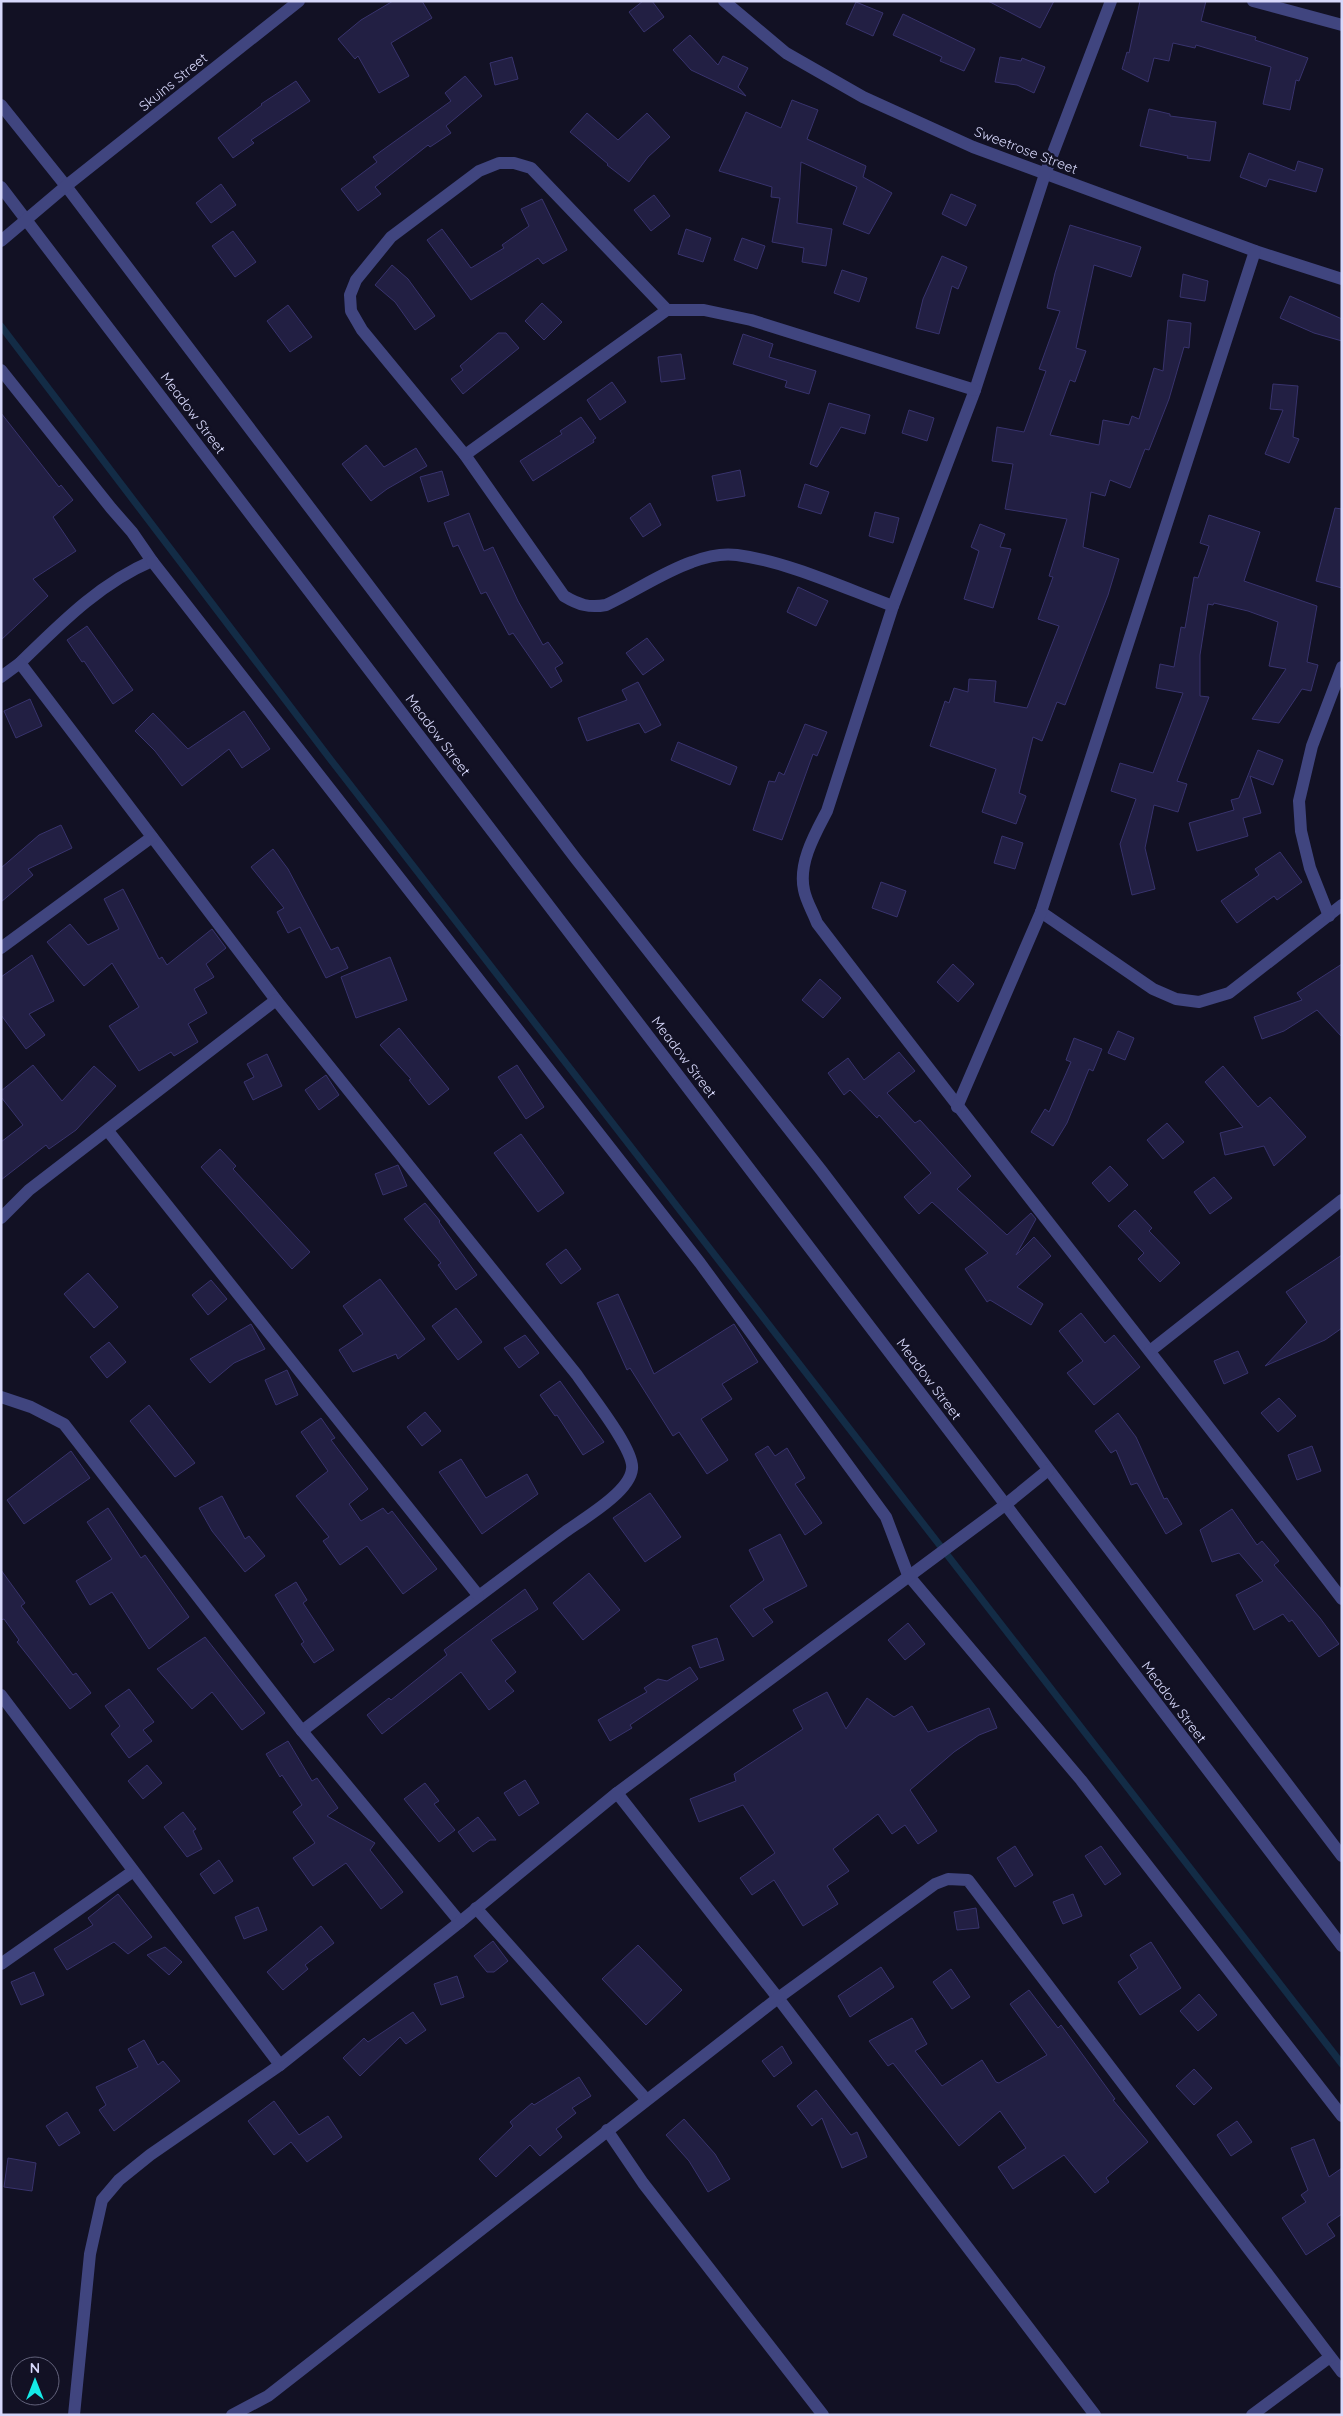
<svg xmlns="http://www.w3.org/2000/svg" width="1343" height="2416" viewBox="0 0 1343 2416" font-family="Quicksand,sans-serif">
	<style>
		.lines { fill: none; stroke-linecap: round; stroke-linejoin: round }
		.stream { stroke: #132c46; stroke-width: 7 }
		.building { fill: #221f43; stroke: #38336d }
		.minor { stroke: #40457f; stroke-width: 12 }
		.labels { text-anchor: middle; dominant-baseline: central; stroke-width: 5; stroke-linejoin: round; paint-order: stroke }
		.street-label { font-size: 14px; fill: #d7d8fb; stroke: #121124 }
	</style>
	<rect width="100%" height="100%" fill="#121124"/>
	<g class="lines">
		<!-- stream -->
		<polyline class="stream" points="1,326 334,764 1342,2064"/>
	</g>
	<!-- building -->
	<g class="building">
		<polygon points="393,1 422,1 432,18 391,43 409,76 379,93 358,56 355,59 338,39 361,20"/>
		<polygon points="643,1 652,1 664,17 644,32 629,12"/>
		<polygon points="988,1 1054,1 1040,28"/>
		<polygon points="1140,1 1206,1 1201,21 1256,37 1255,40 1308,58 1299,81 1296,80 1290,110 1263,104 1271,67 1196,45 1195,48 1173,43 1169,61 1154,58 1148,82 1122,69 1127,52 1129,53"/>
		<polygon points="856,2 883,13 873,36 846,24"/>
		<polygon points="903,14 975,49 964,71 940,61 942,57 893,35"/>
		<polygon points="690,35 718,65 723,56 748,68 738,87 746,96 691,70 673,50"/>
		<polygon points="512,57 518,79 495,85 490,63"/>
		<polygon points="1000,57 1021,61 1022,58 1045,67 1034,93 1017,85 995,82"/>
		<polygon points="465,76 482,96 446,126 451,133 430,147 428,145 375,187 381,194 358,211 341,189 377,162 373,157 451,101 445,93"/>
		<polygon points="296,81 310,101 251,140 254,143 233,158 218,138 262,105 261,104"/>
		<polygon points="792,100 818,110 807,139 866,166 863,177 892,193 869,234 843,224 857,187 801,162 797,223 832,229 826,266 802,262 804,248 772,242 780,198 771,197 772,187 719,171 746,112 781,128"/>
		<polygon points="1149,109 1170,114 1170,116 1216,122 1210,161 1187,158 1188,156 1140,146"/>
		<polygon points="587,113 618,140 647,113 670,137 648,157 629,182 607,165 608,164 570,132"/>
		<polygon points="1249,153 1295,171 1298,161 1323,169 1316,192 1269,179 1266,187 1240,177"/>
		<polygon points="221,184 236,205 211,223 196,203"/>
		<polygon points="951,194 976,205 966,226 942,214"/>
		<polygon points="654,195 670,216 651,231 634,210"/>
		<polygon points="542,199 567,250 543,264 538,258 471,300 427,240 442,229 471,268 504,248 502,245 529,226 521,209"/>
		<polygon points="1070,225 1141,247 1131,277 1094,265 1076,348 1086,351 1075,382 1070,380 1050,435 1099,445 1103,420 1129,425 1132,416 1139,419 1154,368 1163,371 1168,320 1191,323 1189,348 1184,347 1169,399 1149,450 1145,449 1130,488 1110,480 1105,496 1091,492 1083,547 1119,559 1108,595 1065,705 1057,702 1042,741 1033,737 1019,793 1026,796 1016,824 982,812 996,769 930,746 945,701 949,703 954,688 968,692 969,679 996,681 994,702 1027,708 1059,626 1038,619 1053,577 1049,576 1067,519 1005,509 1013,464 992,461 997,427 1024,432 1046,371 1039,369 1060,311 1047,308 1055,273"/>
		<polygon points="686,229 711,238 703,262 678,254"/>
		<polygon points="233,231 256,262 235,277 212,246"/>
		<polygon points="742,238 765,246 757,269 734,260"/>
		<polygon points="942,256 967,267 958,289 952,286 939,334 916,328 923,299"/>
		<polygon points="392,265 408,279 435,316 415,330 395,302 375,285"/>
		<polygon points="842,270 867,278 859,302 834,293"/>
		<polygon points="1183,274 1208,281 1205,301 1180,297"/>
		<polygon points="1290,296 1342,319 1342,341 1314,333 1280,318"/>
		<polygon points="542,303 562,322 544,340 525,321"/>
		<polygon points="288,305 312,337 290,352 267,321"/>
		<polygon points="498,333 506,333 519,348 463,394 451,379 463,370 460,366"/>
		<polygon points="743,334 773,344 769,357 816,371 809,394 785,387 787,381 733,364"/>
		<polygon points="681,354 685,379 661,382 658,357"/>
		<polygon points="612,382 626,402 600,420 587,400"/>
		<polygon points="1273,384 1298,386 1293,437 1299,439 1289,463 1265,454 1283,410 1270,409"/>
		<polygon points="829,403 870,415 865,434 841,427 817,467 810,464"/>
		<polygon points="909,410 934,418 927,441 902,433"/>
		<polygon points="1,413 59,487 61,485 73,500 53,517 76,551 33,579 48,596 1,640"/>
		<polygon points="581,417 596,438 593,440 594,442 533,481 520,461 562,434 560,431"/>
		<polygon points="366,445 384,467 416,448 427,466 387,489 371,501 342,464"/>
		<polygon points="740,470 745,496 717,501 712,476"/>
		<polygon points="442,471 449,495 428,502 420,477"/>
		<polygon points="805,484 829,492 821,514 798,507"/>
		<polygon points="650,503 661,525 643,537 630,518"/>
		<polygon points="1335,508 1342,509 1342,588 1316,581"/>
		<polygon points="875,512 899,518 893,543 869,536"/>
		<polygon points="469,513 484,551 493,547 518,601 543,645 548,642 563,663 555,668 562,681 551,688 513,633 509,635 486,592 481,594 458,545 453,547 444,523"/>
		<polygon points="1209,515 1260,532 1244,581 1317,606 1307,662 1318,665 1311,691 1302,689 1279,723 1252,719 1286,669 1269,666 1278,622 1248,611 1214,603 1213,605 1208,604 1200,655 1200,696 1209,697 1177,781 1187,784 1178,812 1154,805 1145,848 1155,889 1132,895 1120,844 1136,799 1111,791 1120,763 1153,773 1183,693 1156,688 1160,664 1174,667 1181,627 1185,628 1194,577 1198,578 1209,546 1200,543"/>
		<polygon points="980,524 1005,534 1000,547 1011,549 993,608 964,599 979,551 971,547"/>
		<polygon points="798,587 828,601 816,626 787,612"/>
		<polygon points="87,626 133,690 113,704 84,661 82,662 67,640"/>
		<polygon points="647,638 664,660 643,675 626,653"/>
		<polygon points="638,682 661,725 645,733 639,723 587,741 578,718 627,700 622,690"/>
		<polygon points="30,699 42,726 16,738 4,711"/>
		<polygon points="244,711 270,749 242,768 229,749 182,786 155,751 135,731 153,713 188,749"/>
		<polygon points="805,724 827,732 817,756 813,754 782,840 753,830 769,781 775,782 779,772 784,775"/>
		<polygon points="678,742 737,767 730,785 671,760"/>
		<polygon points="1258,750 1283,760 1273,785 1250,776 1261,813 1243,818 1248,836 1197,851 1189,823 1234,810 1231,800 1239,798"/>
		<polygon points="61,825 72,848 28,869 33,875 1,902 1,868 39,835"/>
		<polygon points="1002,836 1023,843 1015,869 994,863"/>
		<polygon points="273,849 288,869 331,950 338,947 348,968 326,978 300,927 288,933 277,912 284,908 251,867"/>
		<polygon points="1280,852 1302,882 1277,900 1274,896 1237,923 1221,901 1259,875 1255,869"/>
		<polygon points="881,882 906,891 897,917 872,908"/>
		<polygon points="123,889 159,959 162,957 167,965 212,929 226,948 206,964 214,977 194,989 207,1013 188,1024 198,1042 174,1056 171,1052 139,1071 109,1026 139,1007 112,963 84,986 47,942 70,924 88,945 119,929 104,899"/>
		<polygon points="32,955 54,1001 29,1014 45,1035 26,1049 1,1015 1,977"/>
		<polygon points="390,957 407,1000 356,1018 341,977"/>
		<polygon points="953,964 974,984 958,1002 937,982"/>
		<polygon points="1342,964 1342,1037 1317,1010 1284,1031 1262,1039 1254,1017 1302,1000 1297,993"/>
		<polygon points="820,979 841,998 823,1018 802,1000"/>
		<polygon points="399,1028 449,1089 429,1105 409,1080 411,1079 380,1045"/>
		<polygon points="1118,1031 1134,1038 1125,1060 1108,1053"/>
		<polygon points="1074,1038 1102,1049 1093,1071 1089,1069 1067,1123 1053,1146 1031,1132 1045,1109 1049,1112 1071,1062 1066,1060"/>
		<polygon points="899,1052 915,1071 887,1093 915,1123 920,1120 971,1176 957,1189 1007,1235 1031,1213 1036,1219 1016,1255 1034,1237 1051,1256 1017,1287 1043,1304 1031,1325 990,1300 987,1302 965,1269 988,1253 932,1202 919,1214 904,1197 931,1173 879,1115 877,1118 850,1090 844,1095 828,1073 848,1058 864,1080"/>
		<polygon points="267,1054 282,1086 253,1100 244,1082 254,1077 247,1064"/>
		<polygon points="33,1065 62,1101 94,1066 116,1086 76,1130 49,1149 46,1145 1,1180 1,1142 23,1125 1,1097 1,1091"/>
		<polygon points="517,1065 544,1107 526,1119 498,1077"/>
		<polygon points="1223,1066 1258,1107 1270,1097 1306,1137 1274,1166 1264,1146 1225,1155 1220,1133 1243,1127 1205,1082"/>
		<polygon points="326,1075 339,1095 319,1110 305,1090"/>
		<polygon points="1167,1123 1184,1142 1163,1159 1147,1140"/>
		<polygon points="521,1134 564,1193 538,1212 494,1153"/>
		<polygon points="220,1149 236,1166 233,1169 310,1252 292,1269 201,1167"/>
		<polygon points="398,1165 407,1186 383,1195 375,1174"/>
		<polygon points="1110,1166 1128,1185 1109,1202 1092,1183"/>
		<polygon points="1214,1177 1232,1198 1210,1214 1194,1192"/>
		<polygon points="425,1203 440,1221 439,1222 477,1275 456,1290 438,1265 441,1263 404,1219"/>
		<polygon points="1135,1210 1152,1228 1149,1231 1180,1263 1160,1282 1138,1259 1144,1253 1118,1226"/>
		<polygon points="566,1249 581,1269 561,1284 546,1264"/>
		<polygon points="1342,1255 1342,1328 1325,1340 1265,1366 1307,1322 1286,1292"/>
		<polygon points="88,1273 118,1307 94,1328 64,1294"/>
		<polygon points="380,1279 425,1339 398,1359 396,1354 353,1372 339,1350 363,1334 343,1306"/>
		<polygon points="211,1280 227,1299 208,1315 192,1295"/>
		<polygon points="618,1294 654,1374 734,1324 758,1362 722,1384 732,1399 701,1419 728,1460 707,1474 679,1432 673,1436 630,1368 627,1370 597,1303"/>
		<polygon points="456,1308 482,1342 458,1360 432,1326"/>
		<polygon points="1081,1313 1105,1343 1114,1335 1140,1367 1094,1405 1067,1373 1083,1361 1059,1331"/>
		<polygon points="251,1324 265,1349 234,1363 210,1383 190,1359"/>
		<polygon points="525,1335 539,1353 519,1368 504,1348"/>
		<polygon points="109,1342 126,1362 107,1378 90,1357"/>
		<polygon points="1238,1351 1248,1373 1224,1384 1214,1361"/>
		<polygon points="287,1370 298,1395 276,1405 265,1380"/>
		<polygon points="560,1381 604,1442 583,1455 557,1415 555,1416 540,1395"/>
		<polygon points="1279,1398 1296,1416 1278,1432 1261,1413"/>
		<polygon points="149,1405 195,1463 175,1477 130,1421"/>
		<polygon points="425,1412 441,1431 422,1446 407,1427"/>
		<polygon points="1118,1413 1136,1437 1164,1499 1167,1498 1182,1524 1166,1534 1137,1483 1131,1485 1116,1450 1111,1453 1095,1431"/>
		<polygon points="321,1418 335,1438 331,1440 368,1489 349,1504 361,1521 383,1508 388,1514 392,1511 437,1569 403,1594 367,1546 340,1565 323,1541 329,1537 296,1496 328,1471 301,1432"/>
		<polygon points="768,1446 775,1456 787,1448 805,1478 795,1484 822,1523 805,1535 755,1454"/>
		<polygon points="1312,1446 1321,1471 1297,1480 1288,1455"/>
		<polygon points="71,1451 90,1478 24,1524 7,1500"/>
		<polygon points="461,1459 486,1498 527,1474 538,1494 482,1534 439,1472"/>
		<polygon points="650,1493 681,1537 645,1562 613,1518"/>
		<polygon points="222,1496 245,1539 249,1536 265,1556 245,1572 212,1531 199,1508"/>
		<polygon points="108,1508 141,1558 145,1555 189,1617 149,1649 112,1592 90,1605 76,1581 112,1559 87,1522"/>
		<polygon points="1232,1509 1257,1545 1262,1541 1279,1561 1274,1565 1320,1618 1339,1644 1319,1657 1292,1620 1289,1622 1283,1614 1254,1630 1236,1595 1263,1581 1239,1553 1212,1562 1200,1530"/>
		<polygon points="780,1534 807,1586 763,1609 773,1622 753,1637 730,1606 764,1580 749,1550"/>
		<polygon points="1,1570 25,1603 21,1606 73,1675 76,1673 91,1693 70,1709 17,1642 19,1640 4,1619 1,1620"/>
		<polygon points="589,1573 620,1610 583,1640 553,1603"/>
		<polygon points="296,1582 307,1600 303,1603 334,1650 314,1663 301,1644 304,1642 275,1595"/>
		<polygon points="525,1589 538,1609 491,1640 516,1672 505,1681 514,1691 489,1710 461,1672 382,1734 367,1715 389,1698 391,1700 447,1655 444,1650"/>
		<polygon points="908,1623 925,1644 905,1660 888,1640"/>
		<polygon points="205,1637 265,1713 242,1730 212,1692 192,1709 157,1669"/>
		<polygon points="717,1638 724,1660 700,1668 692,1646"/>
		<polygon points="690,1667 698,1679 630,1725 632,1728 610,1741 598,1720 647,1692 644,1688 658,1679 667,1681"/>
		<polygon points="129,1689 154,1722 143,1730 152,1741 129,1758 111,1734 120,1726 105,1706"/>
		<polygon points="827,1692 846,1729 867,1698 894,1717 912,1706 928,1732 989,1708 997,1728 979,1735 954,1752 910,1790 937,1831 918,1844 905,1825 892,1834 878,1814 833,1849 849,1871 827,1886 838,1904 803,1926 774,1880 752,1895 740,1878 775,1853 743,1805 699,1822 690,1799 736,1781 734,1774 803,1729 793,1710"/>
		<polygon points="288,1741 312,1781 317,1778 338,1808 327,1816 375,1843 370,1850 403,1892 381,1909 346,1863 313,1886 293,1858 315,1843 293,1812 302,1805 282,1775 280,1777 266,1754"/>
		<polygon points="147,1765 162,1783 143,1799 128,1781"/>
		<polygon points="525,1780 539,1803 519,1816 504,1793"/>
		<polygon points="425,1783 439,1801 434,1804 455,1830 439,1842 404,1799"/>
		<polygon points="183,1812 196,1829 193,1831 202,1849 187,1857 164,1827"/>
		<polygon points="478,1817 496,1840 490,1840 473,1852 458,1832"/>
		<polygon points="1015,1846 1033,1875 1015,1887 997,1858"/>
		<polygon points="1101,1846 1121,1874 1105,1885 1085,1856"/>
		<polygon points="219,1860 233,1881 214,1894 200,1874"/>
		<polygon points="118,1894 152,1937 128,1954 114,1942 67,1970 54,1949 93,1925 88,1918"/>
		<polygon points="1073,1894 1082,1916 1063,1924 1053,1902"/>
		<polygon points="258,1907 267,1930 244,1939 235,1917"/>
		<polygon points="976,1908 979,1928 957,1930 954,1912"/>
		<polygon points="321,1926 334,1943 305,1965 308,1969 283,1990 267,1972"/>
		<polygon points="493,1941 508,1961 494,1972 487,1972 474,1956"/>
		<polygon points="1151,1942 1181,1988 1140,2015 1118,1982 1138,1968 1130,1955"/>
		<polygon points="638,1945 682,1990 646,2025 602,1979"/>
		<polygon points="165,1947 182,1962 169,1975 147,1955"/>
		<polygon points="881,1967 894,1987 850,2017 838,1996"/>
		<polygon points="951,1969 970,1997 952,2009 933,1982"/>
		<polygon points="34,1972 44,1995 21,2005 11,1982"/>
		<polygon points="457,1976 464,1997 441,2005 434,1984"/>
		<polygon points="1029,1990 1058,2028 1061,2025 1115,2099 1113,2100 1148,2142 1106,2178 1109,2182 1095,2193 1064,2155 1013,2189 998,2167 1026,2148 1000,2111 959,2146 893,2063 888,2066 869,2041 912,2018 927,2044 915,2051 942,2086 982,2060 996,2082 999,2083 1047,2055 1010,2004"/>
		<polygon points="1199,1994 1217,2015 1198,2031 1180,2011"/>
		<polygon points="413,2012 426,2030 406,2044 400,2037 360,2076 343,2058 364,2038 368,2042"/>
		<polygon points="144,2040 158,2065 163,2061 180,2081 114,2131 99,2110 106,2105 96,2087 138,2067 128,2049"/>
		<polygon points="782,2046 792,2063 774,2077 762,2061"/>
		<polygon points="1194,2069 1212,2088 1194,2105 1176,2086"/>
		<polygon points="579,2077 591,2096 572,2108 576,2113 556,2129 562,2137 540,2156 530,2145 496,2177 479,2159 513,2126 510,2122 532,2103 534,2105"/>
		<polygon points="816,2090 851,2135 857,2132 867,2157 842,2168 822,2118 812,2126 797,2106"/>
		<polygon points="274,2101 299,2135 328,2116 342,2137 307,2162 291,2142 274,2155 248,2121"/>
		<polygon points="67,2112 80,2133 59,2146 46,2126"/>
		<polygon points="684,2119 715,2154 730,2179 708,2192 689,2161 666,2135"/>
		<polygon points="1237,2121 1252,2142 1231,2156 1217,2135"/>
		<polygon points="1314,2139 1329,2177 1342,2168 1342,2214 1327,2224 1335,2236 1306,2255 1282,2218 1306,2202 1301,2195 1308,2190 1291,2148"/>
		<polygon points="8,2158 36,2163 32,2191 4,2187"/>
	</g>
	<g class="lines">
		<!-- minor -->
		<g class="minor">
			<polyline points="724,1 786,53 863,97 973,147 1255,251 1342,279"/>
			<path d="M1111,1L1045,174L975,390L893,606L827,811C815,834 798,863 804,890C806,901 813,912 817,923C990,1150 1168,1373 1342,1599"/>
			<polyline points="1253,1 1342,25"/>
			<polyline points="1,105 66,186 576,859 821,1170 1342,1856"/>
			<polyline points="1,187 1342,1946"/>
			<polyline points="1,241 66,186 299,1"/>
			<path d="M667,310L531,168L514,163H499L479,171L391,237L356,280L350,295L351,311L362,330L465,455L564,596C579,605 589,608 606,605C634,592 663,572 692,562C705,557 723,553 737,555C789,562 844,588 893,606"/>
			<path d="M1,370L111,508L132,532L152,561C100,583 60,624 20,663"/>
			<polyline points="465,455 667,310 704,310 751,320 975,390"/>
			<polyline points="152,561 700,1263 886,1517 908,1575 1081,1780 1342,2116"/>
			<path d="M1,677L20,663L276,1000L577,1375C589,1393 635,1450 632,1469C630,1492 583,1519 565,1532C476,1597 389,1664 302,1731"/>
			<polyline points="1041,912 1153,989 1176,999 1199,1002 1229,993 1342,905"/>
			<polyline points="1329,916 1310,868 1301,831 1299,801 1312,746 1342,667"/>
			<polyline points="1,948 152,837"/>
			<polyline points="957,1107 1041,912 1255,251"/>
			<polyline points="108,1131 478,1595"/>
			<polyline points="1,1218 29,1190 276,1000"/>
			<polyline points="1150,1351 1342,1200"/>
			<polyline points="1,1397 31,1407 64,1424 302,1731 460,1922"/>
			<polyline points="1,1695 280,2065"/>
			<polyline points="617,1793 778,1998 1095,2415"/>
			<polyline points="476,1908 646,2099"/>
			<polyline points="1,1964 132,1872"/>
			<polyline points="607,2130 643,2183 823,2415"/>
			<polyline points="74,2415 90,2254 102,2200 119,2180 150,2155 280,2065 460,1922 617,1793 1005,1505 1048,1470"/>
			<polyline points="232,2415 268,2396 778,1998 935,1884 948,1879 968,1880 1342,2372"/>
			<polyline points="1252,2415 1330,2357"/>
		</g>
	</g>
	<g class="labels">
		<!-- street labels -->
		<g class="street-label">
			<text transform="translate(173 82) rotate(-39)">Skuins Street</text>
			<text transform="translate(1026 150) rotate(21)">Sweetrose Street</text>
			<text transform="translate(193 413) rotate(53)">Meadow Street</text>
			<text transform="translate(438 735) rotate(53)">Meadow Street</text>
			<text transform="translate(684 1057) rotate(53)">Meadow Street</text>
			<text transform="translate(929 1379) rotate(53)">Meadow Street</text>
			<text transform="translate(1174 1702) rotate(53)">Meadow Street</text>
		</g>
	</g>
	<!-- border -->
	<rect width="1343" height="2416" fill="none" stroke="#d7d8fb" stroke-width="5"/>
	<!-- north arrow -->
	<g transform="translate(35 2381)"><circle r="24" fill="#121124" stroke="#61617a"/>
	<path d="M0-4L9 19L0 12L-9 19Z" fill="#15eae7"/>
	<text y="-8" font-size="14" font-weight="bold" text-anchor="middle" fill="#d7d8fb">N</text>
	</g>
</svg>
